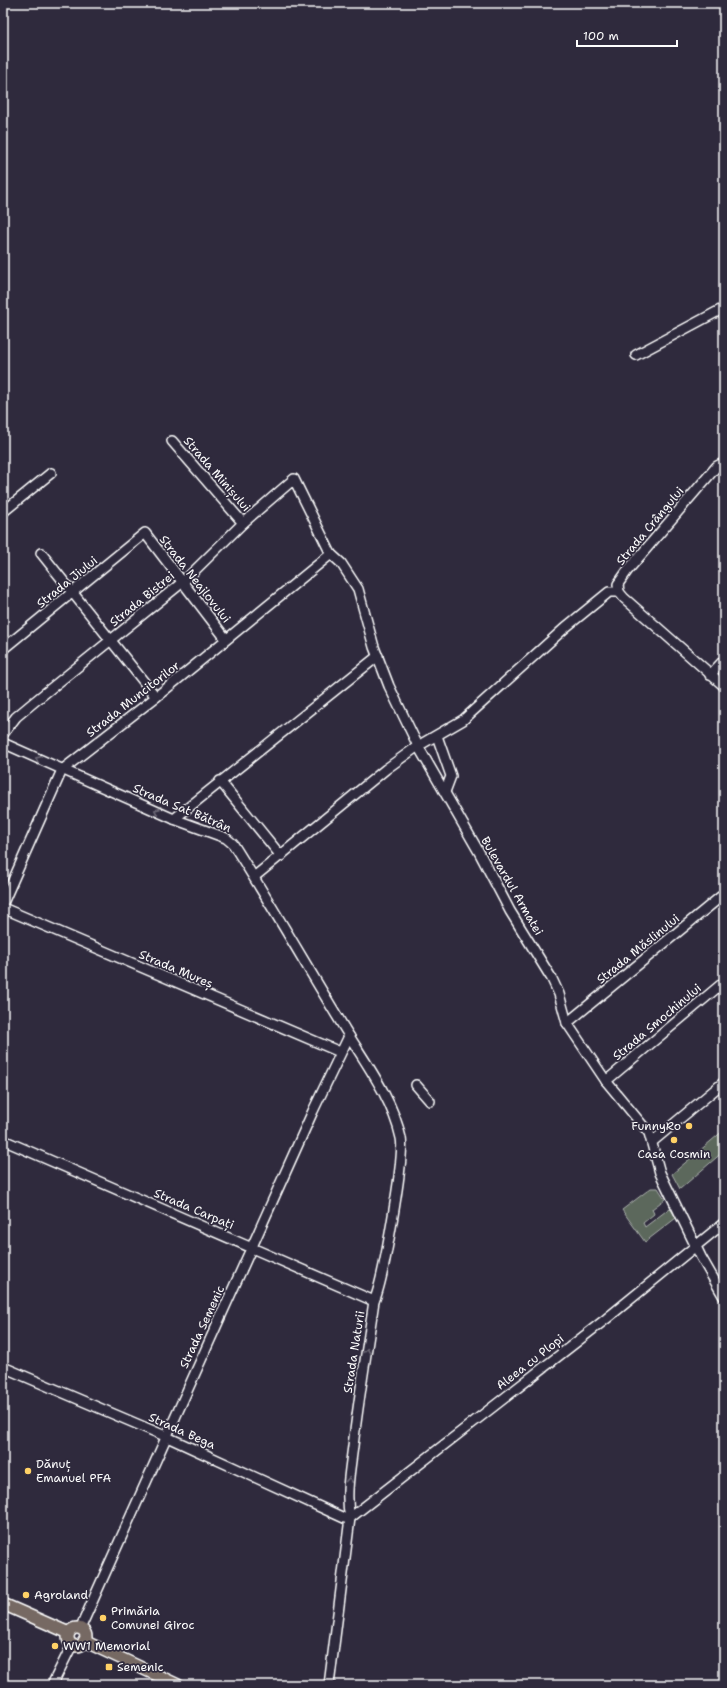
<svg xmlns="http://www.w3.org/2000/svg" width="727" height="1688" viewBox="0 0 727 1688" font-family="'Shantell Sans',sans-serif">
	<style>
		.green { fill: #5b675c; stroke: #adb3ae }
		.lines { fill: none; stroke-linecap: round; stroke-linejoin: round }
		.minor-casing { stroke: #fff; stroke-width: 12 }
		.major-casing { stroke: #fff; stroke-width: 14 }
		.minor { stroke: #2f2a3d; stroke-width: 9 }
		.major { stroke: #766964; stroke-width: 11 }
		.oneway { stroke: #6d6a77 }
		.poi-dot { fill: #ffd166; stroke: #2f2a3d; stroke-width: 1.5 }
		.labels { text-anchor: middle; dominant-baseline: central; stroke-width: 3.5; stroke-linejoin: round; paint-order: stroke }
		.street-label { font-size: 12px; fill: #fff; stroke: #2f2a3d }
		.poi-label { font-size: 12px; fill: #fff; stroke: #2f2a3d; text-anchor: start }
	</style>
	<rect width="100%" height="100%" fill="#2f2a3d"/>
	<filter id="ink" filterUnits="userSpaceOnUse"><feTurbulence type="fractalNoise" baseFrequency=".025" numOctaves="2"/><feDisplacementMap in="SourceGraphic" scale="8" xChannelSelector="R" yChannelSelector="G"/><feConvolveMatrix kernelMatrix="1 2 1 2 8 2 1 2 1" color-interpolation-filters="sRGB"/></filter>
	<g filter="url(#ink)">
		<!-- green -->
		<g class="green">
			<polygon points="724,1130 724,1151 680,1189 672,1174"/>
			<polygon points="651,1188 658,1188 665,1199 652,1209 654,1214 643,1223 645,1227 670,1208 676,1218 645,1242 622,1210"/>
		</g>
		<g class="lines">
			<!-- minor casing -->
			<g class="minor-casing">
				<g id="minor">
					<polyline points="636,355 724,308"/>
					<polyline points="172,441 243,523"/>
					<polyline points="724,465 721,464 717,466 628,570 618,584 619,592 624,598 724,686"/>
					<polyline points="3,512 51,473"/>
					<polyline points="41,553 156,697"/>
					<polyline points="3,649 145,533 226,639"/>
					<polyline points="710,675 724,660"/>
					<polyline points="3,734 16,717 34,702 184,581 243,523 294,479 331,554 341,563 358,589 374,647 389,686 418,746 479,852 510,911 552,979 559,994 567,1023 606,1081 649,1133 660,1173 701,1257 724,1297"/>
					<polyline points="437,736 451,776 445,792"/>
					<path d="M3,743L174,819L226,838L233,844C271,904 306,965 343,1026C364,1061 392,1097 401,1138C405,1156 383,1283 374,1301C367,1349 359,1397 353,1446C350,1470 345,1495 350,1518L329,1685"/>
					<polyline points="220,781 281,856"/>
					<polyline points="174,819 378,656"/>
					<polyline points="254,877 386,769 418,746 463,720 566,627 609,592 619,592"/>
					<polyline points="3,903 62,770 156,697 331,554"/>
					<polyline points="3,908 340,1052"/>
					<polyline points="567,1023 724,894"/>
					<polyline points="606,1081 724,982"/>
					<polyline points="416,1085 430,1101"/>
					<polyline points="3,1140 374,1301"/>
					<polyline points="652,1142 724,1082"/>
					<polyline points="3,1367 165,1436 344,1518 350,1518"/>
					<polyline points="350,1518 606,1319 724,1223"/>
					<polyline points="80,1629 313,1111 349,1036"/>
					<polyline points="52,1685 72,1645"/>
				</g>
			</g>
			<!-- major casing -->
			<g class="major-casing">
				<g id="major">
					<polyline points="3,1604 69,1633"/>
					<circle cx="77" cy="1637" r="9"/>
					<polyline points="84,1641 178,1685"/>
				</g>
			</g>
			<!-- minor -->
			<use href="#minor" class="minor"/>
			<!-- major -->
			<use href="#major" class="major"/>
		</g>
		<!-- one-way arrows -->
		<defs><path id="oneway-chevron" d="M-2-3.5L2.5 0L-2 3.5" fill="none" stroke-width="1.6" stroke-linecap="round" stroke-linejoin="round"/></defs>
		<g class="oneway">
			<use href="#oneway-chevron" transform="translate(38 759) rotate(-156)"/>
			<use href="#oneway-chevron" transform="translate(157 811) rotate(-156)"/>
			<use href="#oneway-chevron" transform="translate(367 1351) rotate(-81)"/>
			<use href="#oneway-chevron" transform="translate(349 1480) rotate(-85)"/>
		</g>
	</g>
	<!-- markers -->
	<g class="poi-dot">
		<circle cx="689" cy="1126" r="4"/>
		<circle cx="674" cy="1140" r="4"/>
		<circle cx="28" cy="1471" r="4"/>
		<circle cx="26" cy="1595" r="4"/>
		<circle cx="103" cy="1618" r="4"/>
		<circle cx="55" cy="1646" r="4"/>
		<rect x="105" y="1663" width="8" height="8" rx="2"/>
	</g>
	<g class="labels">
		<!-- street labels -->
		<g class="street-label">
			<text transform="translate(217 474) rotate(49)">Strada Minișului</text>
			<text transform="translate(650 526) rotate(-50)">Strada Crângului</text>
			<text transform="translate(195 579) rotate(52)">Strada Neajlovului</text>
			<text transform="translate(67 582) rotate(-39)">Strada Jiului</text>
			<text transform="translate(142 599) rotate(-39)">Strada Bistrei</text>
			<text transform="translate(133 699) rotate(-38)">Strada Muncitorilor</text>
			<text transform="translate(182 808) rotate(23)">Strada Sat Bătrân</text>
			<text transform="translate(512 886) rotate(60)">Bulevardul Armatei</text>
			<text transform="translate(638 949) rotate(-39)">Strada Măslinului</text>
			<text transform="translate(176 969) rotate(23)">Strada Mureș</text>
			<text transform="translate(657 1022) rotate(-40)">Strada Smochinului</text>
			<text transform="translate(194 1209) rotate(23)">Strada Carpați</text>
			<text transform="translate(202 1327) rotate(-65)">Strada Semenic</text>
			<text transform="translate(354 1352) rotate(-81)">Strada Naturii</text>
			<text transform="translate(530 1362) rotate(-38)">Aleea cu Plopi</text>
			<text transform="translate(182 1431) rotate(24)">Strada Bega</text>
		</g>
		<!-- poi labels -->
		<g class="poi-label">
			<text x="681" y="1126" text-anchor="end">FunnyRo</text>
			<text x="674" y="1154" text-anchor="middle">Casa Cosmin</text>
			<text x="36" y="1464">Dănuț<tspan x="36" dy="14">Emanuel PFA</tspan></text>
			<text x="34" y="1595">Agroland</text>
			<text x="111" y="1611">Primăria<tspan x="111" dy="14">Comunei Giroc</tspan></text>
			<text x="63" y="1646">WW1 Memorial</text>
			<text x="117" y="1667">Semenic</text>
		</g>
	</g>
	<!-- margin -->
	<rect width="727" height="1688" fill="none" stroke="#2f2a3d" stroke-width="16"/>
	<rect x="8" y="8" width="711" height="1672" fill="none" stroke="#fff" stroke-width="1.5" filter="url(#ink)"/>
	<!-- scale -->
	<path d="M577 40v6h100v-6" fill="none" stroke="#ffffff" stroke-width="2"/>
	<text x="583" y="40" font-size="12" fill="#ffffff" stroke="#2f2a3d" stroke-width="3" paint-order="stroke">100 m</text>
</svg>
